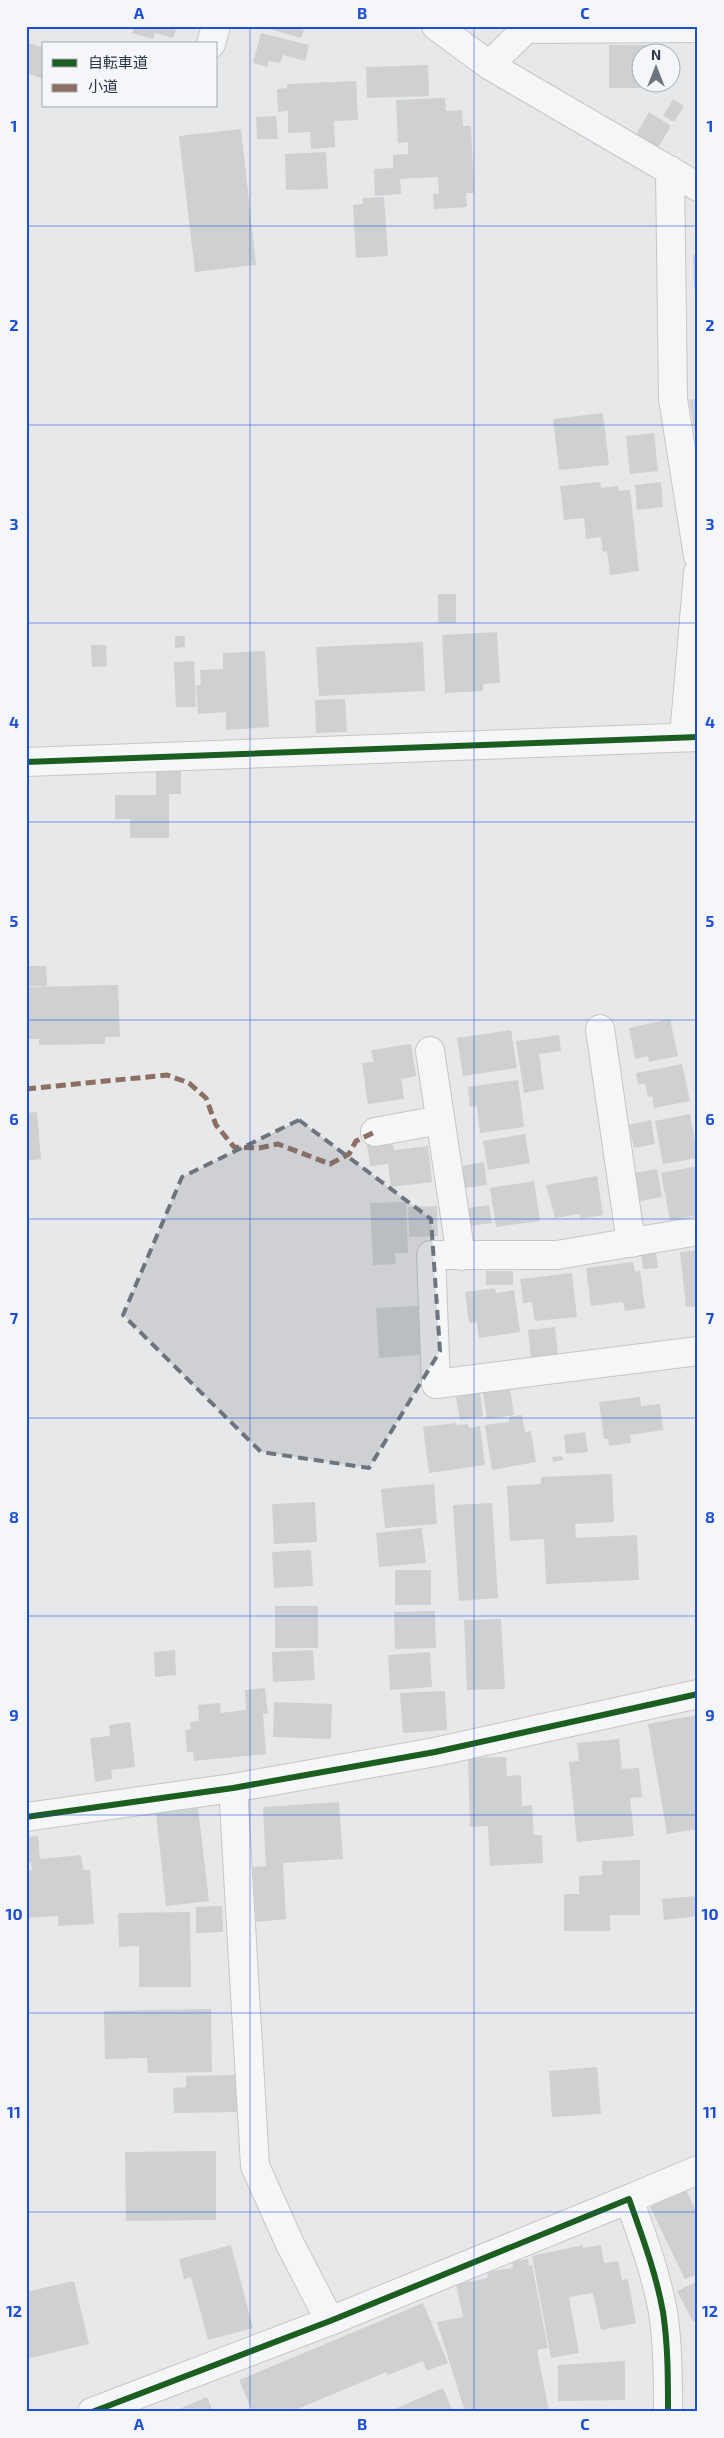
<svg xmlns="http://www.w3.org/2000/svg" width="724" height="2438" viewBox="0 0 724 2438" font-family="'Exo 2','Noto Sans JP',sans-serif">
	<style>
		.building { fill: #ced0d2 }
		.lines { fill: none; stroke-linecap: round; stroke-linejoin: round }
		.minor-casing { stroke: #c4c6c8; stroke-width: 30 }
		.minor { stroke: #f5f6f7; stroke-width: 28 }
		.quiet { stroke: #8d6e63; stroke-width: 5; stroke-dasharray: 10 5; stroke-linecap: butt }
		.cycleway-casing { stroke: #f4f6f9; stroke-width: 9 }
		.cycleway { stroke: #1b5e20; stroke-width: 6 }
		.marked { fill: #6c747e; fill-opacity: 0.2; stroke: #6c747e; stroke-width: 4; stroke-dasharray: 10 6; stroke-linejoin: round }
		.grid { fill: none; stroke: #1d4ed8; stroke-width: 1; stroke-opacity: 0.55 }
		.neatline { fill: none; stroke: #1d4ed8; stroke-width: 2 }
		.grid-label { font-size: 16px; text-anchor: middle; font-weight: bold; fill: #1d4ed8 }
	</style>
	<rect width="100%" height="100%" fill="#e6e8ea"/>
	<!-- building -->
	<g class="building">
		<polygon points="134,26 177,26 173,38 155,33 153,39 132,33"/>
		<polygon points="259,26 305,26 301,38"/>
		<polygon points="261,33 309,45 305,61 283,55 280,63 269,61 267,67 253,63"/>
		<polygon points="26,42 44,48 44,79 26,73"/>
		<polygon points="609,45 662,45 663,52 642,52 642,82 663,82 663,88 609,88"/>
		<polygon points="428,65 429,96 367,98 366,67"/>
		<polygon points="356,81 358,120 334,121 335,147 311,149 310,132 288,133 288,111 278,112 277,89 287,88 287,84"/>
		<polygon points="445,98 446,111 462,110 463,126 471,126 474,193 466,193 467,207 434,209 433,194 439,194 438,177 400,179 401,194 375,196 374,169 393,168 393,155 408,154 408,142 398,143 396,100"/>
		<polygon points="673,99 684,106 674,122 663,116"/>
		<polygon points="649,112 671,126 658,148 636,135"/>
		<polygon points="276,116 278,139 257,139 256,117"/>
		<polygon points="241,129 256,265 195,272 179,136"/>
		<polygon points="326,152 328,189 286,190 285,154"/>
		<polygon points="384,197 388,256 356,258 353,205 363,204 363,198"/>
		<polygon points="693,255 698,255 698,289 694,289"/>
		<polygon points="698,398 698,444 697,444 689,400"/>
		<polygon points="603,413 609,465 559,470 553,419"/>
		<polygon points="654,433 658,471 630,474 626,436"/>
		<polygon points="600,482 601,488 618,486 619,491 630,490 639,571 610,575 607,551 603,552 601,537 586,539 584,518 564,520 560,486"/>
		<polygon points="661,482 663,507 637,510 635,485"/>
		<rect x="438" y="594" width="18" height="29"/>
		<polygon points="497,632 500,683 483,684 483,691 445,693 442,635"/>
		<polygon points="175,636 185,636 185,647 175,648"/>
		<polygon points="423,642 425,691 319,696 316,647"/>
		<polygon points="91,645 106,645 107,666 92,667"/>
		<polygon points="265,651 269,727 226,730 226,712 198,714 196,685 201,685 200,670 223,669 223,653"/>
		<polygon points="194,661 196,707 176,707 174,662"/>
		<polygon points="345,699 347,732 316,733 315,700"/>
		<polygon points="156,769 181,769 181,794 169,794 169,838 130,838 130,819 115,819 115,795 156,795"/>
		<polygon points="26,966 46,966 47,986 26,986"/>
		<polygon points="118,985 120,1037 105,1037 105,1044 39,1045 39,1039 26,1039 26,987"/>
		<polygon points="670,1019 678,1056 649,1062 648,1056 635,1059 629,1028"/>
		<polygon points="511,1030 517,1068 463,1076 457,1038"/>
		<polygon points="559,1035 561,1051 539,1054 544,1089 524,1093 516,1041"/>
		<polygon points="411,1044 416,1076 401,1079 404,1099 368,1104 362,1063 374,1062 371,1050"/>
		<polygon points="682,1064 690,1101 654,1108 652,1096 648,1097 645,1083 638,1085 636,1073"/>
		<polygon points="518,1080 524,1127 480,1133 477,1106 470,1107 468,1087"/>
		<polygon points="37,1112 41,1159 26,1161 26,1113"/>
		<polygon points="690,1114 698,1158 663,1164 655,1121"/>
		<polygon points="651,1120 655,1144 634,1148 629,1125"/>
		<polygon points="525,1134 530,1163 488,1170 483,1141"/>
		<polygon points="392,1141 394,1150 428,1146 432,1182 391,1187 388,1164 370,1166 367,1144"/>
		<polygon points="484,1162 487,1185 465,1188 461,1166"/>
		<polygon points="698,1166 698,1215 670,1220 661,1173"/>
		<polygon points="657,1169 662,1197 640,1201 635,1173"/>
		<polygon points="597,1176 603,1215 580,1219 579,1214 555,1218 546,1185"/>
		<polygon points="534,1181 540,1221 496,1227 490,1188"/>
		<polygon points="406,1202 408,1253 395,1253 396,1264 373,1265 370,1203"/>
		<polygon points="489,1205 492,1223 470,1226 467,1208"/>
		<polygon points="437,1206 438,1236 409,1237 408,1207"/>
		<polygon points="698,1250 698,1306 686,1307 680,1252"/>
		<polygon points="656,1252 658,1268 643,1269 641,1254"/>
		<polygon points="633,1262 635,1272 640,1271 645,1308 625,1311 623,1302 591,1306 586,1268"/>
		<rect x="486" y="1271" width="27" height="14"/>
		<polygon points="572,1273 577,1317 535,1321 532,1302 523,1303 520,1279"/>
		<polygon points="495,1288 496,1293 514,1290 520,1332 479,1338 477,1322 469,1323 465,1292"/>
		<polygon points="418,1306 421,1355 379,1358 376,1308"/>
		<polygon points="555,1327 558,1354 531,1358 528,1330"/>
		<polygon points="510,1387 514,1415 487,1419 483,1392"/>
		<polygon points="480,1393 483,1416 460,1420 456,1397"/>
		<polygon points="640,1397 641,1406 660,1404 663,1430 630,1435 631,1443 609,1446 608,1439 604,1439 599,1402"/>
		<polygon points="522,1415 525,1432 531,1431 536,1462 492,1470 485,1425 509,1422 509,1417"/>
		<polygon points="456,1423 456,1425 468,1424 469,1428 480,1426 485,1465 429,1473 423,1427"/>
		<polygon points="585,1432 588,1452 566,1454 564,1435"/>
		<polygon points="562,1456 563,1460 553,1462 552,1457"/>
		<polygon points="612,1474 614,1522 575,1524 576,1538 637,1535 639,1580 546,1584 544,1539 510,1541 507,1486 541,1484 541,1477"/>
		<polygon points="434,1484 437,1524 385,1528 381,1489"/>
		<polygon points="315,1502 317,1542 274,1544 272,1504"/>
		<polygon points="492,1503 498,1598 459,1601 453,1505"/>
		<polygon points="422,1528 426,1563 379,1567 376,1533"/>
		<polygon points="311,1550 313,1586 274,1588 272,1552"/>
		<rect x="395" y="1570" width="36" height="35"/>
		<rect x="275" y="1606" width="43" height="42"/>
		<polygon points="435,1611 436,1648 395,1649 394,1612"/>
		<polygon points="501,1619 505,1689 467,1690 464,1620"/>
		<polygon points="175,1650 176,1675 155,1677 154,1652"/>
		<polygon points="313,1650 315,1680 273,1682 272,1652"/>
		<polygon points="430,1652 432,1687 390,1690 388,1655"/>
		<polygon points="265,1688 268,1714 263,1714 266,1754 194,1761 193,1752 187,1752 185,1730 191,1729 190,1722 199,1721 198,1705 220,1703 221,1713 246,1710 245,1690"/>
		<polygon points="445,1691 447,1730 403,1733 400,1693"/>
		<polygon points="274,1702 332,1704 331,1739 273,1737"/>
		<polygon points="698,1715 698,1792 695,1793 698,1829 667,1834 648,1724"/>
		<polygon points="130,1722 135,1767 111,1770 112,1779 95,1782 90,1738 110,1736 109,1725"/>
		<polygon points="619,1739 622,1769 639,1768 642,1797 630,1798 634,1836 577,1842 569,1762 579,1761 577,1743"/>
		<polygon points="506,1757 507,1776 521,1775 522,1806 532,1805 534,1835 542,1835 543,1863 490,1866 488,1826 470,1827 468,1758"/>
		<polygon points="339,1802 343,1859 283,1863 286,1919 256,1922 253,1867 266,1866 263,1807"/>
		<polygon points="198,1808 209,1901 166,1906 156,1813"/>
		<polygon points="38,1836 40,1859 81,1855 83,1870 90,1870 94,1924 58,1926 58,1916 26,1918 26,1870 32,1870 31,1863 26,1863 26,1837"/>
		<polygon points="640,1860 640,1915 610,1915 610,1931 564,1931 564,1894 579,1894 579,1876 602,1875 602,1861"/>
		<polygon points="696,1896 698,1916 664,1920 662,1899"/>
		<polygon points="222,1906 223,1932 196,1933 196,1907"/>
		<polygon points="190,1912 191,1987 139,1987 139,1946 119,1947 118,1913"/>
		<polygon points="211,2009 212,2072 148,2073 147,2058 105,2059 104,2011"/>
		<polygon points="597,2067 601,2114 552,2117 549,2071"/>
		<polygon points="236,2075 237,2112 174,2113 173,2088 186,2087 186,2076"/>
		<polygon points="216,2151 216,2220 126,2221 125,2152"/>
		<polygon points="686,2190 698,2215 698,2274 685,2279 650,2207"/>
		<polygon points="231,2245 253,2328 208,2340 191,2277 184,2279 179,2259"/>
		<polygon points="583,2245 583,2248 601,2245 604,2263 618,2261 622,2280 628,2279 636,2323 601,2330 593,2293 569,2297 579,2353 551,2358 532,2256"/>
		<polygon points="528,2259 529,2266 532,2265 548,2348 537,2350 549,2412 465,2412 437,2322 463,2317 456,2284 488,2278 487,2272 513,2268 512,2262"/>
		<polygon points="74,2281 89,2344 26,2359 26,2292"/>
		<polygon points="698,2281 698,2319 693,2322 677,2291"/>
		<polygon points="423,2303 448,2363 427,2371 423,2361 388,2375 386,2372 290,2412 253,2412 239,2380"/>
		<polygon points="625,2361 625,2400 558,2401 558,2365"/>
		<polygon points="443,2388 453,2412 388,2412"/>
		<polygon points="207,2397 213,2412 172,2412"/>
	</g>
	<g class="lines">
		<!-- minor casing -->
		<g class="minor-casing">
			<g id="minor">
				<polyline points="436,26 489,65 698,187"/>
				<polyline points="211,44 216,26"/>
				<polyline points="489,65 526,29 698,28"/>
				<polyline points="670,170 673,399 698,556"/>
				<polyline points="684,737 698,573"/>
				<polyline points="26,762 698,737"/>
				<polyline points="600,1029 631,1243"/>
				<polyline points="430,1051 461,1256"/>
				<polyline points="375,1132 440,1120"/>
				<polyline points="698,1231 557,1255 431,1255 436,1384 698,1351"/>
				<polyline points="233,1788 255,2166 290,2244 330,2321"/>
				<polyline points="26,1817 233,1788 435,1752 698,1694"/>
				<polyline points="629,2199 698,2170"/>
				<path d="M92,2412L330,2321L629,2199C642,2236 656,2273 663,2312C668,2345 668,2378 668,2412"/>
			</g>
		</g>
		<!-- minor -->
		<use href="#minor" class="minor"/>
		<!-- quiet -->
		<polyline class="quiet" points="26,1089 167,1075 189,1083 206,1098 216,1125 234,1147 259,1148 278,1144 330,1164 349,1154 356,1141 375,1132"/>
		<!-- cycleway casing -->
		<g class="cycleway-casing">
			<g id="cycleway">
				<polyline points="26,762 698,737"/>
				<polyline points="26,1817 233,1788 435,1752 698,1694"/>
				<path d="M92,2412L330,2321L629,2199C642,2236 656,2273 663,2312C668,2345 668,2378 668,2412"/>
			</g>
		</g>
		<!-- cycleway -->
		<use href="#cycleway" class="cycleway"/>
	</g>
	<!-- marked area -->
	<path class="marked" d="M299,1120L431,1219L440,1351L369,1468L261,1452L123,1315L182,1177Z"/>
	<!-- grid -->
	<path class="grid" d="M250,26V2412M474,26V2412M26,226H698M26,425H698M26,623H698M26,822H698M26,1020H698M26,1219H698M26,1418H698M26,1616H698M26,1815H698M26,2013H698M26,2212H698"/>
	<!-- border -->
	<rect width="724" height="2438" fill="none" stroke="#f4f6f9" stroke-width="55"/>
	<!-- legend -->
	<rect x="42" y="42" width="175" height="65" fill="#f4f6f9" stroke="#a4a9b1"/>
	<rect x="52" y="59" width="25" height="8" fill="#1b5e20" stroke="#a4a9b1"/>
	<text x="88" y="68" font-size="15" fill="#2b3644">自転車道</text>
	<rect x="52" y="84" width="25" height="8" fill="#8d6e63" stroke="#a4a9b1"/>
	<text x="88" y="92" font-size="15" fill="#2b3644">小道</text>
	<!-- north arrow -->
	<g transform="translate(656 68)"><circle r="24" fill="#f4f6f9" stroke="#a4a9b1"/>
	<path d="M0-4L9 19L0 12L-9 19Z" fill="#6c747e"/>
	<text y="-8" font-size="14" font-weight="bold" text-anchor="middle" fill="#2b3644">N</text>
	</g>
	<rect x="28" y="28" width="668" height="2382" class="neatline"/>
	<g class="grid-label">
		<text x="139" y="19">A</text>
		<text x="362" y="19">B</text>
		<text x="585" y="19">C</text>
		<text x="14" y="132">1</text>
		<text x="710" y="132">1</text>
		<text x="14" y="331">2</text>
		<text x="710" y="331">2</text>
		<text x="14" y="530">3</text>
		<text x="710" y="530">3</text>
		<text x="14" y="728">4</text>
		<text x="710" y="728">4</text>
		<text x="14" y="927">5</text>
		<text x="710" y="927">5</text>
		<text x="14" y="1125">6</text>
		<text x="710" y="1125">6</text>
		<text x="14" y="1324">7</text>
		<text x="710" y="1324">7</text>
		<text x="14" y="1523">8</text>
		<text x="710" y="1523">8</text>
		<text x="14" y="1721">9</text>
		<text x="710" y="1721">9</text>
		<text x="14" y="1920">10</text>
		<text x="710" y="1920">10</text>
		<text x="14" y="2118">11</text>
		<text x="710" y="2118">11</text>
		<text x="14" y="2317">12</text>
		<text x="710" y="2317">12</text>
		<text x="139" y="2430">A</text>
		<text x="362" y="2430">B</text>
		<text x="585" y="2430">C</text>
	</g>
</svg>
